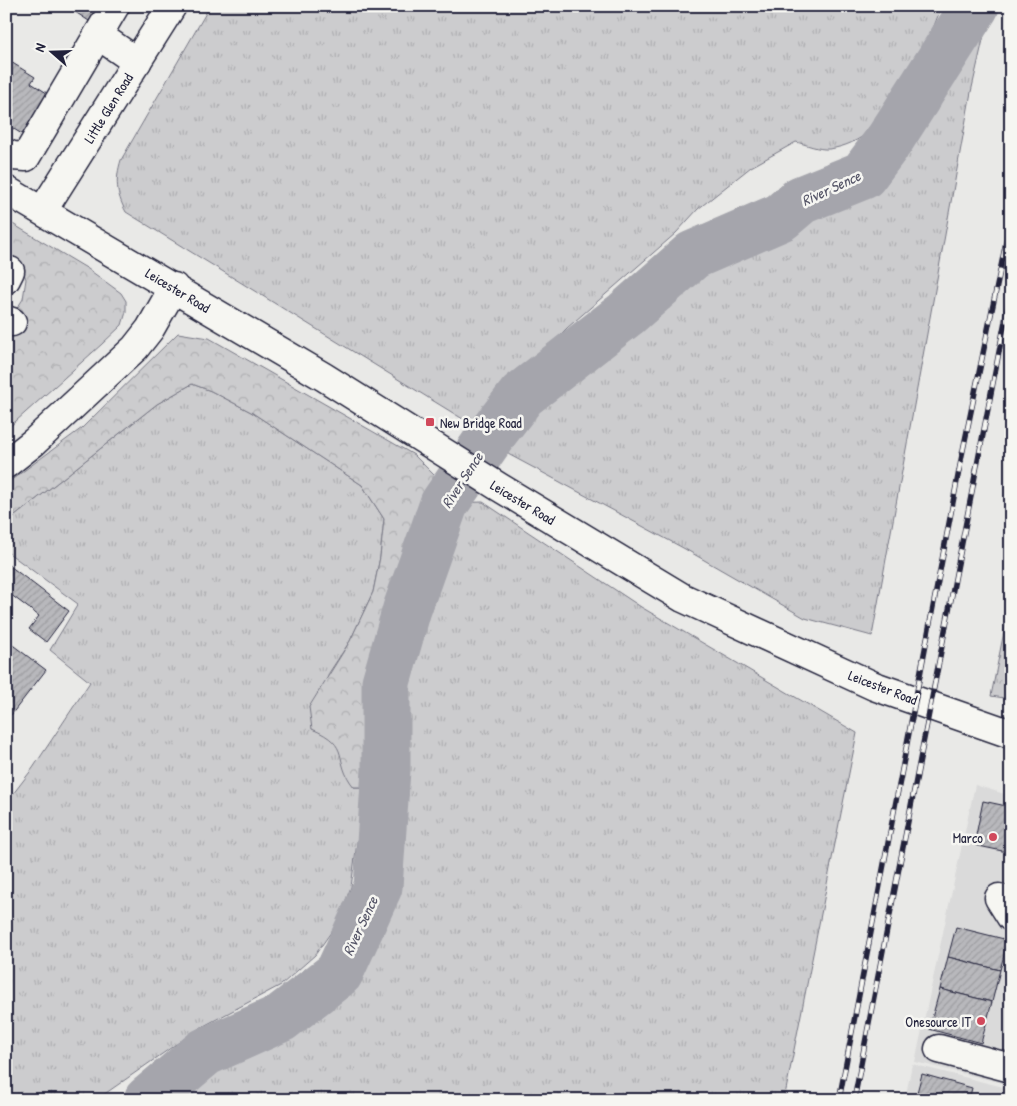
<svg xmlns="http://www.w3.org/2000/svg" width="1017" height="1106" viewBox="0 0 1017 1106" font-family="'Patrick Hand',sans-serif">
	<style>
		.built { fill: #dadada }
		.grass { fill: url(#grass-tufts); stroke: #777784 }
		.forest { fill: url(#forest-crowns); stroke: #777784 }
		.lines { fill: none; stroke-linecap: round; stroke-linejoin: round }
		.river { stroke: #a5a5ac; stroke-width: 49 }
		.building { fill: url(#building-hatch); stroke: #22223b }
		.minor-casing { stroke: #22223b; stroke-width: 31 }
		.major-casing { stroke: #22223b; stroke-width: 31 }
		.minor { stroke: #f6f6f2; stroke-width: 28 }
		.major { stroke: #f6f6f2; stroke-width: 28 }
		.rail-casing { stroke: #22223b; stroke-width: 5.5 }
		.rail { stroke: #f6f6f2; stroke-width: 4; stroke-dasharray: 11; stroke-linecap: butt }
		.poi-dot { fill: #d1495b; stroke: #f6f6f2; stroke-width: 2 }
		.labels { text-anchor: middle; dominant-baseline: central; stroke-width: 5; stroke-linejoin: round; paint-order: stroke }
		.street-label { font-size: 14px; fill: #22223b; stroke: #f6f6f2 }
		.poi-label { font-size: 14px; fill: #22223b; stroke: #f6f6f2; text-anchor: end }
		.water-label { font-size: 15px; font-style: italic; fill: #565668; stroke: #f6f6f2 }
	</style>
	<defs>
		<pattern id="grass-tufts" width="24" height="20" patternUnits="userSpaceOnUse" patternTransform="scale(1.25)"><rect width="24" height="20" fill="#ccccce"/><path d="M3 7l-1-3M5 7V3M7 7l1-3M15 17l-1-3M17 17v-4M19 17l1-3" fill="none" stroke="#afafb2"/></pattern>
		<pattern id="forest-crowns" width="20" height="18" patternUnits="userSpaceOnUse" patternTransform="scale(1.25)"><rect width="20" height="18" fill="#ccccce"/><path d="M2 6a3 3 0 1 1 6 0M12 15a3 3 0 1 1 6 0" fill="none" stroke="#afafb2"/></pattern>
		<pattern id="building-hatch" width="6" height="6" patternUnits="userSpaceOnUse" patternTransform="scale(1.25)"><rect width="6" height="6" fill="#b8b8bc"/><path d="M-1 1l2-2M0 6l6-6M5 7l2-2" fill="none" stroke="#9e9ea2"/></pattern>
	</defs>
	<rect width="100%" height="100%" fill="#e9e9e7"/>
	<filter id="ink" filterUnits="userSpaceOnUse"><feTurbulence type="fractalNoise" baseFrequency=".02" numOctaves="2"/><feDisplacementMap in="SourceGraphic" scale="10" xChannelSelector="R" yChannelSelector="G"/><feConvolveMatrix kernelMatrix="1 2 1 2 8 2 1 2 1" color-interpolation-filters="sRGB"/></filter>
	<g filter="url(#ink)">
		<!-- built -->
		<g class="built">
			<polygon points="975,785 1011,796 1011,1085 915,1062"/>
			<polygon points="912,1064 1011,1089 1011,1100 905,1100"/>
		</g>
		<!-- grass -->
		<g class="grass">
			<path d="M210,6H942C921,57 893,141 829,149C819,150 805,144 796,142L751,167L698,209L676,233L567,328L471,424L126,212C116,193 115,180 121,160Z"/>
			<polygon points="985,31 971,92 872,636 805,618 685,549 508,454 503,442 517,415 557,390 730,233 771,212 812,205 844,193 879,174 919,111 953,52"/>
			<polygon points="192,384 211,391 251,412 362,485 384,519 380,557 373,592 350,641 329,673 312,729 326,734 337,743 354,787 362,787 360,820 351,887 336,925 315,955 281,985 198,1029 96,1100 6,1100 6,803 33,768 90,682 50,650 78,604 6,551 6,523 157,404"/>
			<polygon points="483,502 641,607 857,733 784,1100 163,1100 200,1065 263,1036 309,1008 351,964 388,892 395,813 393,677 451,503"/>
			<polygon points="1011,597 1011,699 991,696"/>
		</g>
		<!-- forest -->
		<g class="forest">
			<polygon points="6,220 88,269 121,293 126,301 126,312 122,325 102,344 6,430 6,326 23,299 26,279 19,261 6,252"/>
			<path d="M178,333L209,338L414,455L438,479L418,530L382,643L362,787H354C332,760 353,746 312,729L309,707L350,641L373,592L380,557L384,519L362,485L251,412L211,391L192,384L157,404L6,523V484L82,428Z"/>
		</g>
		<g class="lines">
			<!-- river -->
			<polyline class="river" points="148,1100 205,1052 281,1018 339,973 378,887 386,770 386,682 407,609 444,504 495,430 522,395 626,314 693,255 781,217 801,200 863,175 890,139 975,6"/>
		</g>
		<!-- building -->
		<g class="building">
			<polygon points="66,6 99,6 89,21"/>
			<polygon points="6,59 35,77 31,83 50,95 25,136 6,124"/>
			<polygon points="6,563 69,611 46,642 29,629 39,616 6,591"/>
			<polygon points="6,640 46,670 11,715 6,712"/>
			<polygon points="983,801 1011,807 1011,858 1007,852 974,845"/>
			<polygon points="956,927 1008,940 1000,970 948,957"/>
			<polygon points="948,957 1000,970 992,1002 940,989"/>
			<polygon points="940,989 992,1002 981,1043 929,1029"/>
			<polygon points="922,1074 972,1088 969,1100 915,1100"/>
		</g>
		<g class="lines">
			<!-- minor casing -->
			<g class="minor-casing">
				<g id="minor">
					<polyline points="98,35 137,62"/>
					<polyline points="6,153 12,156 26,157 115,6"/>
					<polyline points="6,279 10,271"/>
					<polyline points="6,320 12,322"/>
					<polyline points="6,464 34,442 135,348 150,329 174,287"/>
					<polyline points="999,898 1011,917"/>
					<polyline points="939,1049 1011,1068"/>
				</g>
			</g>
			<!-- major casing -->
			<g class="major-casing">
				<g id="major">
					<polyline points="6,190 324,377 499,487 683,598 874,686 1011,734"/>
					<polyline points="43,210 172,6"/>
				</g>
			</g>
			<!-- minor -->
			<use href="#minor" class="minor"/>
			<!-- major -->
			<use href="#major" class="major"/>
			<!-- rail casing -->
			<g class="rail-casing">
				<g id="rail">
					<polyline points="839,1100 962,455 1011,218"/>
					<polyline points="854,1100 1011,290"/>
				</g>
			</g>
			<!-- rail -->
			<use href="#rail" class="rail"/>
		</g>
	</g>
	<!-- markers -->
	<g class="poi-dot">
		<rect x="425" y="417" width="10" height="10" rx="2.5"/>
		<circle cx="993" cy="837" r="5"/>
		<circle cx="981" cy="1021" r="5"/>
	</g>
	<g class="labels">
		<!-- street labels -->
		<g class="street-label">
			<text transform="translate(108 108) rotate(-58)">Little Glen Road</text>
			<text transform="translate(178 290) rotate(31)">Leicester Road</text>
			<text transform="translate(523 502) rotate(31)">Leicester Road</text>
			<text transform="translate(883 687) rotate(21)">Leicester Road</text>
		</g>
		<!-- poi labels -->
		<g class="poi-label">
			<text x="440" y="422" text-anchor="start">New Bridge Road</text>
			<text x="983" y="837">Marco</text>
			<text x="971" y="1021">Onesource IT</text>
		</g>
		<!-- water labels -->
		<g class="water-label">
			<text transform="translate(831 188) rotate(-25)">River Sence</text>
			<text transform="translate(462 480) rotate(-57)">River Sence</text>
			<text transform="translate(360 926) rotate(-65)">River Sence</text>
		</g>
	</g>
	<!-- margin -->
	<rect width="1017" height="1106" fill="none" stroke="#f6f6f2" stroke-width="25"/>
	<rect x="12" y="12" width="992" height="1081" fill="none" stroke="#22223b" stroke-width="2" filter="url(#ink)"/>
	<!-- north arrow -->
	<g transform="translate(52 52) rotate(290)" stroke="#f6f6f2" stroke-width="4" paint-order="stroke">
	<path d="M0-4L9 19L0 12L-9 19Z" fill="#22223b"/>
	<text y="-8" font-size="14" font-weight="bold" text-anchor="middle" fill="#22223b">N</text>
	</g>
</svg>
